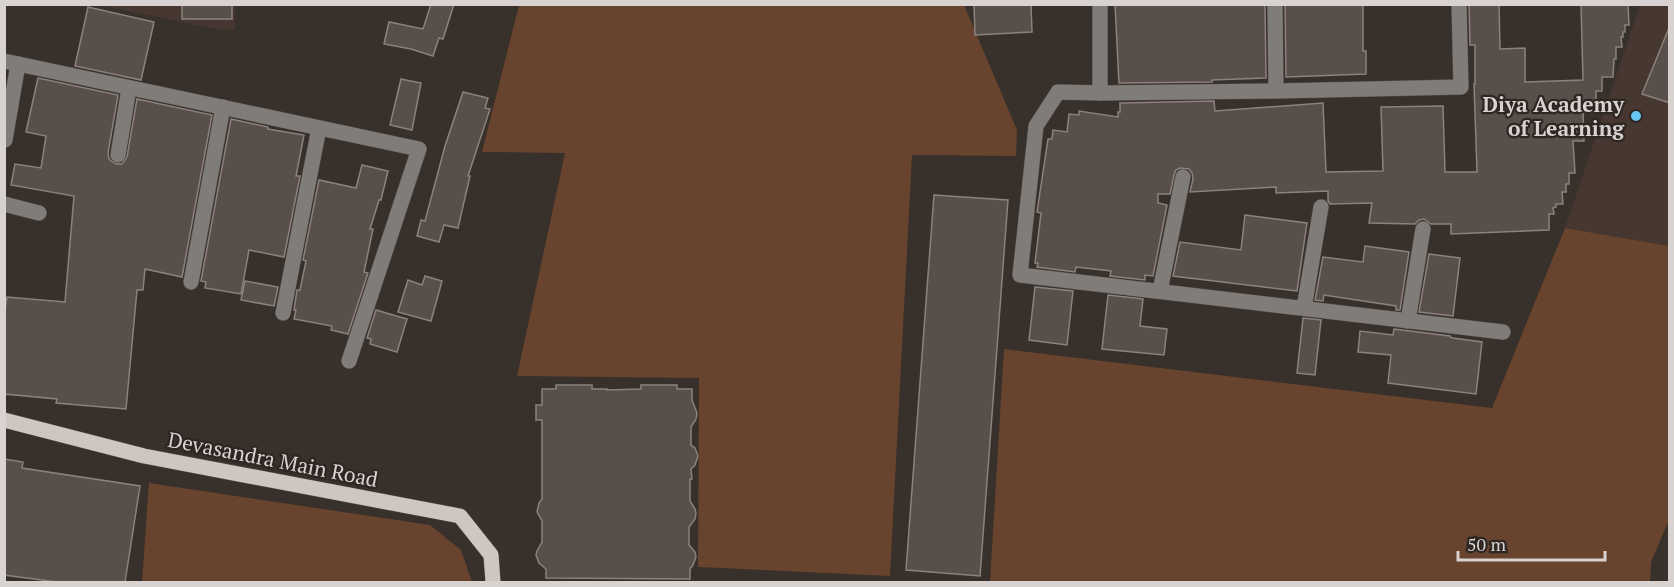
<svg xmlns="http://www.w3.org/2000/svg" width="1674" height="587" viewBox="0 0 1674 587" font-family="'PT Serif',serif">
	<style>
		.built { fill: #463831 }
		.green { fill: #68432d }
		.building { fill: #584f4b; stroke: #8b827d; stroke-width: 1.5 }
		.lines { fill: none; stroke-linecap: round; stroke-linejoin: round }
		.minor-casing { stroke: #544d49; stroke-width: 16 }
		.major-casing { stroke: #544d49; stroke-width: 16 }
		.minor { stroke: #807c79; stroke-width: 15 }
		.major { stroke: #cec6c1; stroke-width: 15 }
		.poi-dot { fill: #68c4f0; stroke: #2d2622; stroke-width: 2 }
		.labels { text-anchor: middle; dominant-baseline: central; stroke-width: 4.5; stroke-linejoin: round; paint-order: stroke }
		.poi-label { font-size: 21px; font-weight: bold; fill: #d8d3d0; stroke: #2d2622; text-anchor: end }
		.street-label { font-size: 21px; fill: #d8d3d0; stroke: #2d2622 }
	</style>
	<rect width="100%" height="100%" fill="#37302b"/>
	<!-- built -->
	<g class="built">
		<polygon points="100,5 235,5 235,30 215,29"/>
		<polygon points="1640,5 1669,5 1669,246 1565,228"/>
	</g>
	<!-- green -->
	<g class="green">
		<polygon points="519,5 964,5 1017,130 1016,156 912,155 890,576 698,567 699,378 517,376 565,153 482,152"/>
		<polygon points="1565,228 1669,246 1669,520 1651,562 1650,582 1012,582 990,581 1004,349 1492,408"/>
		<polygon points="149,483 430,525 461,550 472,582 142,582"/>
	</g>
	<!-- building -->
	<g class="building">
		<rect x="182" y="4" width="50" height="15"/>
		<polygon points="431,4 454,4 443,39 439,38 433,56 411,49 384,44 389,22 423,29"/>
		<polygon points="974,4 1031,4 1032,32 975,35"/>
		<polygon points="1115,4 1265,4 1266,78 1212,80 1212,82 1119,83"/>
		<polygon points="1285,4 1363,4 1363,51 1366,51 1366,74 1286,77"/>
		<polygon points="1469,4 1499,4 1500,49 1525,48 1525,82 1583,80 1581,4 1628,4 1629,25 1625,25 1625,32 1623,32 1623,37 1621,37 1622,47 1616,47 1616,59 1614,59 1613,77 1602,77 1602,91 1596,91 1596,102 1593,102 1594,113 1583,113 1584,141 1573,141 1575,173 1569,173 1569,184 1566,184 1566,192 1562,192 1563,204 1556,204 1556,207 1553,208 1554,214 1549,214 1549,230 1451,234 1451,224 1431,224 1424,219 1419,220 1415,224 1369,223 1372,203 1330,204 1328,201 1328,191 1276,193 1276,187 1190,192 1193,179 1192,173 1189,169 1180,168 1176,170 1174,175 1170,194 1158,194 1158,203 1167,205 1153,276 1145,275 1145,280 1110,276 1111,271 1076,267 1075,272 1037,267 1038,263 1035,263 1041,213 1037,212 1048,139 1052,139 1053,130 1067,132 1069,114 1079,115 1079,111 1118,117 1118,112 1120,112 1120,103 1214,101 1215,111 1323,103 1326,172 1383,171 1381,107 1443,106 1445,172 1477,172 1474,84 1475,84 1475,45 1470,45"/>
		<polygon points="88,7 154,22 141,80 75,66"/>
		<polygon points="1669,28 1670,28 1670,103 1642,94"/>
		<polygon points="38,78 118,95 108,153 109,159 116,164 122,164 127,157 137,99 212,115 182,277 145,269 143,290 137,290 126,409 56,403 57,399 4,394 4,318 7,297 65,302 74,196 11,185 15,164 41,168 46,136 26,132"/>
		<polygon points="401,79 421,83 412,130 390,125"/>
		<polygon points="463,92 488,98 485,108 490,109 468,176 470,176 458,228 444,225 439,242 417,236 421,220 425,221 445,146"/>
		<polygon points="231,119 268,127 268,129 304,135 296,176 300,176 284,257 249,250 241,294 205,288 206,282 201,281"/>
		<polygon points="362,165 388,171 381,200 379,200 370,229 373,229 364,272 368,273 348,334 331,330 332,326 294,319 296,310 294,310 297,290 300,290 306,261 303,260 319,180 356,188"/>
		<polygon points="934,195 1008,200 980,576 906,570"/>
		<polygon points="1245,215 1307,223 1297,291 1173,276 1180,242 1241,250"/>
		<polygon points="1365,246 1409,252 1400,310 1396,310 1396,306 1324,295 1323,301 1315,300 1323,257 1363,262"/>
		<polygon points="1429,254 1460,258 1453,316 1419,312"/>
		<polygon points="425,276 442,281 431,321 398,312 408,280 422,285"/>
		<polygon points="245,281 278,287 274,306 241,300"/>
		<polygon points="1035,287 1073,291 1067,345 1029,340"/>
		<polygon points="1108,295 1143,299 1140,326 1167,329 1164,355 1102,349"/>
		<polygon points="376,310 407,319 397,352 370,344 371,339 367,338"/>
		<polygon points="1303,318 1321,320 1315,375 1297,373"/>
		<polygon points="1394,329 1450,336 1450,337 1453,338 1482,342 1476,394 1388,383 1391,355 1358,352 1360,331 1393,335"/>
		<polygon points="556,385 592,385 592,389 607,389 607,390 641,389 641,385 677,385 677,389 692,389 692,400 697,413 696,419 691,427 691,445 695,448 698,456 695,465 691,469 692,479 690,479 690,501 695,509 696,513 695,519 689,527 689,545 695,552 696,557 693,565 690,569 690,579 546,578 546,569 539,563 536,555 537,551 542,542 542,521 537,512 539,503 542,499 542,420 536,420 536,405 542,405 542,389 556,389"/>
		<polygon points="4,459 23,462 22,468 140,486 125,582 57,582 4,575"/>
	</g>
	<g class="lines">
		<!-- minor casing -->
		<g class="minor-casing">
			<g id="minor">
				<polyline points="1100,4 1100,93 1276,91"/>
				<polyline points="1275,4 1276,91 1461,87 1459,4"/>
				<polyline points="4,61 419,149 349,361"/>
				<polyline points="1100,93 1058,92 1036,126 1020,275 1503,332"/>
				<polyline points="5,140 18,64"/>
				<polyline points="118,155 129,88"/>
				<polyline points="4,204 39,213"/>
				<polyline points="191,282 223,107"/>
				<polyline points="1160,291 1183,177"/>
				<polyline points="1304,308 1321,207"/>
				<polyline points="283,313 319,128"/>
				<polyline points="1408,321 1423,229"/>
			</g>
		</g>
		<!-- major casing -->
		<g class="major-casing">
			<polyline id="major" points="4,420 144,456 460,516 491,555 493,582"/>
		</g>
		<!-- minor -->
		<use href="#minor" class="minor"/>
		<!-- major -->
		<use href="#major" class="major"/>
	</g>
	<!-- markers -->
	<circle class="poi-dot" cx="1636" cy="116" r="6"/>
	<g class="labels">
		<!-- poi labels -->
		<g class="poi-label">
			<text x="1624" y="104">Diya Academy<tspan x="1624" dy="24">of Learning</tspan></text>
		</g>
		<!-- street labels -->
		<g class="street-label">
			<text transform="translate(273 459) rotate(11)">Devasandra Main Road</text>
		</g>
	</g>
	<!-- border -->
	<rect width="1674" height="587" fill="none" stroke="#d8d3d0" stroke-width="12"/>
	<!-- scale -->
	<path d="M1458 551v9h147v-9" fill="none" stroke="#d8d3d0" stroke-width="3"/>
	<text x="1467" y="551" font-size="18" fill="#d8d3d0" stroke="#2d2622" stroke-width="4.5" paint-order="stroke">50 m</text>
</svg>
